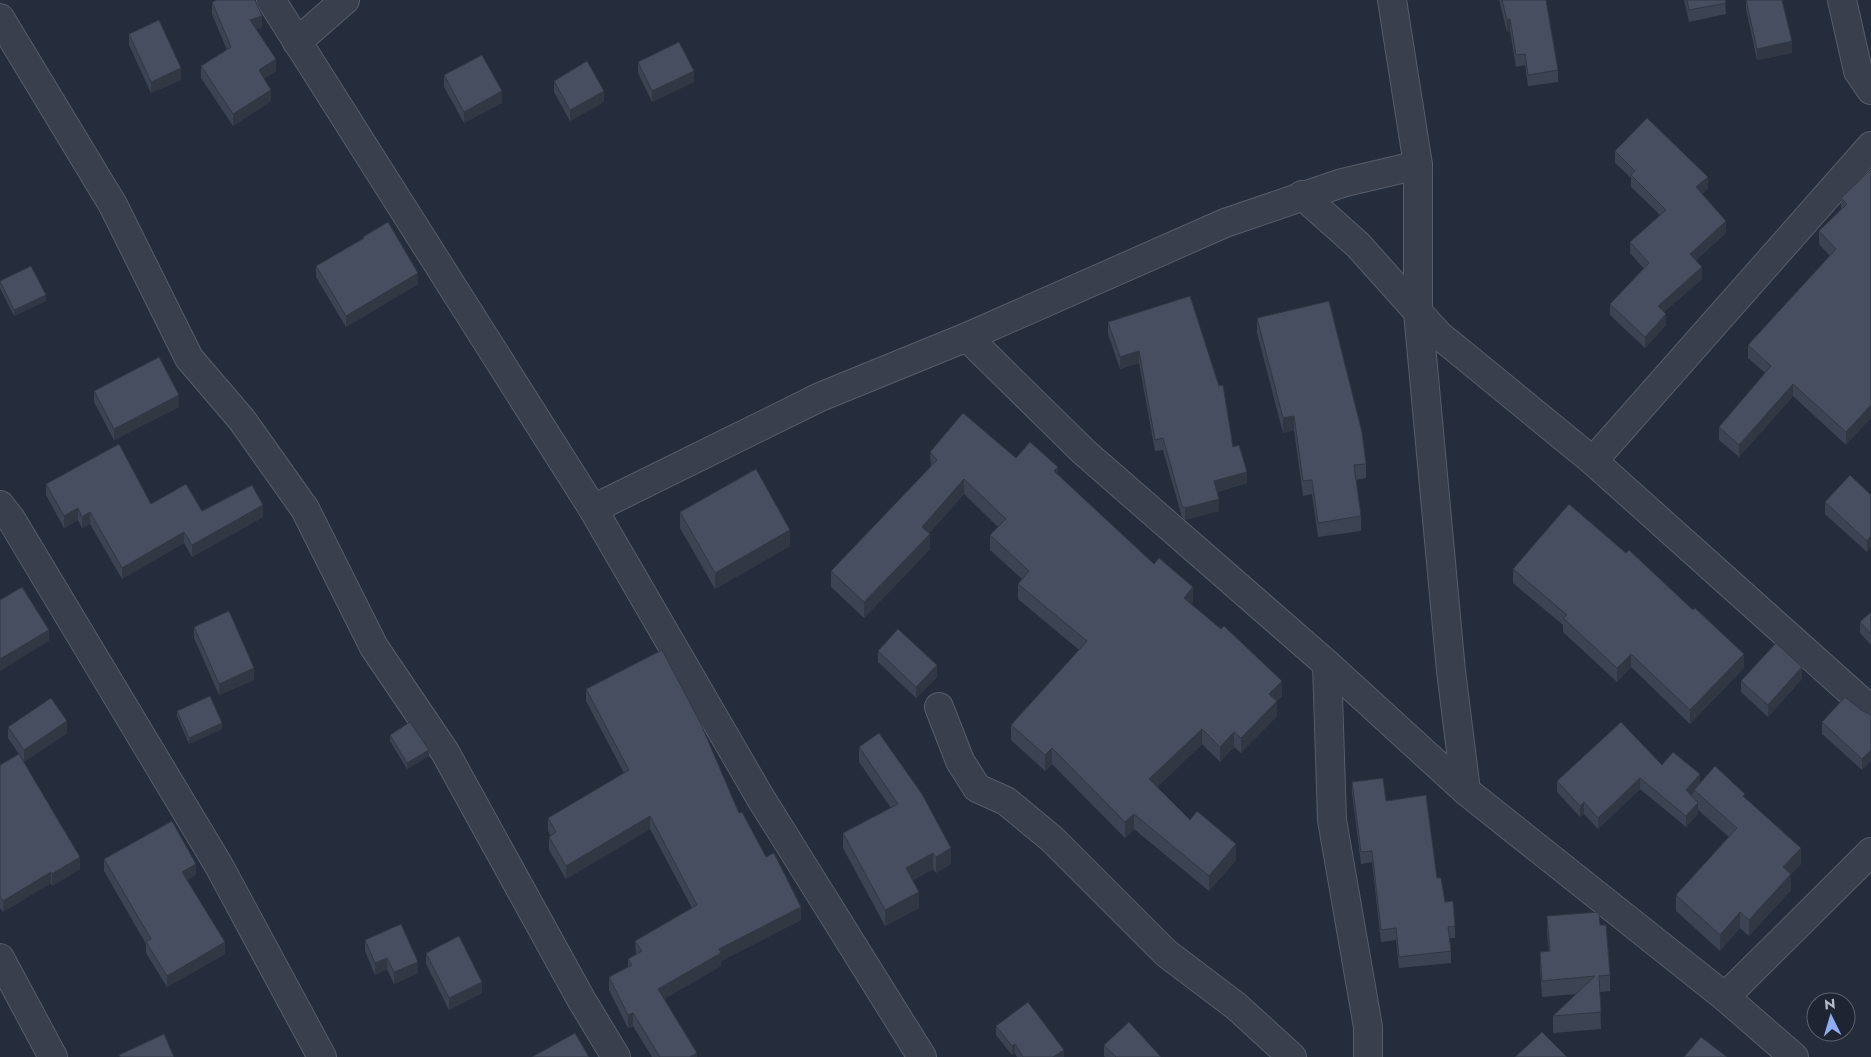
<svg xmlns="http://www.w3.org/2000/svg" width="1871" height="1057" viewBox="0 0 1871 1057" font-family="Jost,sans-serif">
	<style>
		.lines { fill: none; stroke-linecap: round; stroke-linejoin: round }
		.street-casing { stroke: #575d6a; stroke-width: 30 }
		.street { stroke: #393f4c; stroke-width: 28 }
		.wall { fill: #3c4353 }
		.shaded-wall { fill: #313743 }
		.building { fill: #464e60; stroke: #313743 }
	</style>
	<rect width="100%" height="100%" fill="#252d3c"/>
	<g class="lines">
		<!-- street casing -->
		<g class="street-casing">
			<g id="street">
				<polyline points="271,0 593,509 760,797 922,1057"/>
				<polyline points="1392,0 1418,165 1418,312 1439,335 1593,461 1871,710"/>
				<polyline points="1842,0 1858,71 1871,90"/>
				<polyline points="0,18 113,205 189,358 242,420 305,509 374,647 445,752 581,999 616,1057"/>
				<polyline points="297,42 345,0"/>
				<polyline points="1302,195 1358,245 1418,312 1451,671 1466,791"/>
				<polyline points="967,337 1084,452 1327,664 1466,791 1725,997 1794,1057"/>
				<polyline points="1593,461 1871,146"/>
				<polyline points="0,505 11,519 218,864 322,1057"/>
				<polyline points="593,509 820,397 967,337 1225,223 1342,183 1418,165"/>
				<polyline points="1327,664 1332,820 1368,1027 1368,1057"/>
				<polyline points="939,707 960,761 977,788 1006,801 1052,839 1166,953 1236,1006 1292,1057"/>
				<polyline points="0,958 53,1057"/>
				<polyline points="1725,997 1871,852"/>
			</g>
		</g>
		<!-- street -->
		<use href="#street" class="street"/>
	</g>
	<!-- wall -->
	<g class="wall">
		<polygon points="1499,0 1546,0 1558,70 1558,82 1528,86 1525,65 1516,67 1510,31 1507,32"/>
		<polygon points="1684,0 1725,0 1726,14 1689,22"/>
		<polygon points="1746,0 1782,0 1792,53 1757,60 1746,9"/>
		<polygon points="212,2 262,27 256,29 276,71 264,78 271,101 233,126 201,78 201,66 227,50 212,14"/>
		<polygon points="129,34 181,80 151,93 129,45"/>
		<polygon points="638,62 694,82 652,102 638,73"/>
		<polygon points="444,75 502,103 464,123 444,87"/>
		<polygon points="554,81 604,102 570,121 554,92"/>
		<polygon points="1615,151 1708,188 1702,194 1726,233 1696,260 1702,279 1664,312 1666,325 1645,348 1610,315 1610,304 1644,269 1630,253 1630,242 1660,215 1631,187 1631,178 1615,163"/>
		<polygon points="1871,169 1846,445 1793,396 1739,457 1719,440 1719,427 1765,373 1748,358 1748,345 1830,256 1819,244 1819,231 1841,209 1841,198"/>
		<polygon points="363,237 418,284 346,327 316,277 316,266 363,239"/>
		<polygon points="0,281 46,301 14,316 0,288"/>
		<polygon points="1257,318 1366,464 1366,478 1356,480 1361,516 1361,531 1318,537 1312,494 1303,496 1294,430 1283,433 1257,333"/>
		<polygon points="1108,322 1233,447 1247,483 1217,492 1219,511 1185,520 1182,517 1163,450 1155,451 1139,363 1120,369 1108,334"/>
		<polygon points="94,391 179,407 114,440 94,402"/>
		<polygon points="930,452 1016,458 1058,475 1193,602 1191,604 1282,696 1277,701 1277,716 1241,753 1234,747 1220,762 1202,744 1157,787 1190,820 1236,860 1209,891 1134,829 1125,838 1052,764 1045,771 1011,740 1011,725 1079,650 1018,599 1018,584 1022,579 990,550 990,535 998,527 964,494 929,533 930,549 864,618 831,587 831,571 931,467"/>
		<polygon points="46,484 151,504 202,511 263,517 192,557 184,543 122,579 90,524 82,528 78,520 64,528 46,495"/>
		<polygon points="1871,495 1867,552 1825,514 1825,502"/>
		<polygon points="680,512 790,546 715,589 680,528"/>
		<polygon points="1513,569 1744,668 1690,724 1631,667 1617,682 1563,632 1563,625 1513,583"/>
		<polygon points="1871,612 1871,645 1860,633 1860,622"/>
		<polygon points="194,627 254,680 219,695 194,638"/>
		<polygon points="878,651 937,677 916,698 878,662"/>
		<polygon points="1802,679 1768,717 1741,692 1741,681"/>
		<polygon points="586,689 739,813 766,857 801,920 721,961 721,966 664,999 697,1057 652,1057 633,1026 628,1028 609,990 609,977 628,967 628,959 636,955 635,941 692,908 650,829 566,879 549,850 549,837 551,836 548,831 548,818 624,773 586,701"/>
		<polygon points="1861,710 1871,715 1862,770 1822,734 1822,722"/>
		<polygon points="177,711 222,729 189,744 177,716"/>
		<polygon points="8,727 67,733 24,762 80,869 52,886 51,883 3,912 0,908 0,765 19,754 8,738"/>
		<polygon points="390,735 429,756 407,769 390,741"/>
		<polygon points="859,747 951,864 936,873 933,869 913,880 919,908 885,926 843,848 843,833 891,808 859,762"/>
		<polygon points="1662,765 1700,783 1745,798 1801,864 1791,874 1791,890 1749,936 1740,928 1720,951 1676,911 1676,895 1729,837 1698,810 1698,814 1686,827 1640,789 1598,829 1584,814 1580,817 1557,792 1557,781"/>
		<polygon points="1352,782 1386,801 1437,878 1445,902 1455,926 1455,938 1449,938 1451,951 1451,963 1399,968 1396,940 1381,942 1372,862 1361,864 1352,793"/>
		<polygon points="104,859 196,875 187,880 225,954 167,987 146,953 146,944 104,871"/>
		<polygon points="1547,916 1600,925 1610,975 1610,991 1600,992 1601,1029 1553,1033 1553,1016 1576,994 1542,997 1540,969 1540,952 1549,951 1547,933"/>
		<polygon points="365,940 418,973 394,984 387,969 375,975 365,951"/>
		<polygon points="426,953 482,993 449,1010 426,964"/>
		<polygon points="996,1026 1064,1057 1017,1057 1015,1053 1012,1055 996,1035"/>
		<polygon points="1104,1045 1161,1057 1105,1057 1104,1056"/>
	</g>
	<!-- shaded-wall -->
	<g class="shaded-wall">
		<polygon points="262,16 262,27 250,32 250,20"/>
		<polygon points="1510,19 1510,31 1507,32 1507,20"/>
		<polygon points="1792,41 1792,53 1757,60 1757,49"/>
		<polygon points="276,59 276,71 259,82 259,70"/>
		<polygon points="181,68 181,80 151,93 151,82"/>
		<polygon points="694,71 694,82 652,102 652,91"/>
		<polygon points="271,90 271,101 233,126 233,114"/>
		<polygon points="502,91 502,103 464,123 464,112"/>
		<polygon points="604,91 604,102 570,121 570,110"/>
		<polygon points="1708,177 1708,188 1696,199 1696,187"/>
		<polygon points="1726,221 1726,233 1690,265 1690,254"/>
		<polygon points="1702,267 1702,279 1658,317 1658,306"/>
		<polygon points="418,273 418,284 346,327 346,316"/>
		<polygon points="46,295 46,301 14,316 14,310"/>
		<polygon points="1666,314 1666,325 1645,348 1645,337"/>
		<polygon points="1139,351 1139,363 1120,369 1120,357"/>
		<polygon points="1793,384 1793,396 1739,457 1739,445"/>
		<polygon points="179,395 179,407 114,440 114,429"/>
		<polygon points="1871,405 1871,418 1846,445 1846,432"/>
		<polygon points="1294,416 1294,430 1283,433 1283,418"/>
		<polygon points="1058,467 1058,482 1054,471"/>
		<polygon points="1247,472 1247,483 1214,492 1214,481"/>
		<polygon points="964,479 964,494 922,542 922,527"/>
		<polygon points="1219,499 1219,511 1185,520 1185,508"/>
		<polygon points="263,505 263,517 192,557 192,545"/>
		<polygon points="78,508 78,520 64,528 64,516"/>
		<polygon points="90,512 90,524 82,528 82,517"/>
		<polygon points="790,530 790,546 715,589 715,573"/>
		<polygon points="184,532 184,543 122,579 122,568"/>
		<polygon points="930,534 930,549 864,618 864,602"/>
		<polygon points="1871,536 1871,547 1867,552 1867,541"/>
		<polygon points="1193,587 1193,602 1184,613 1184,598"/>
		<polygon points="49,630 49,641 0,671 0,659"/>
		<polygon points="1631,654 1631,667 1617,682 1617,668"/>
		<polygon points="1744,654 1744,668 1690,724 1690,710"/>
		<polygon points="937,665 937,677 916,698 916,687"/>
		<polygon points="1802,667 1802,679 1768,717 1768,705"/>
		<polygon points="254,668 254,680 219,695 219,684"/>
		<polygon points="1282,681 1282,696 1277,701 1277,716 1241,753 1241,738 1269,694"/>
		<polygon points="67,721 67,733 24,762 24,750"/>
		<polygon points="222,723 222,729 189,744 189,738"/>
		<polygon points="1202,729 1202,744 1149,795 1149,779"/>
		<polygon points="1234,732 1234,747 1220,762 1220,747"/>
		<polygon points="1052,748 1052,764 1045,771 1045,755"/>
		<polygon points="429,750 429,756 407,769 407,763"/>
		<polygon points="1871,750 1871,761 1862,770 1862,759"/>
		<polygon points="1700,774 1700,785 1694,790 1694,792 1686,801 1686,790"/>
		<polygon points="1640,778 1640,789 1598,829 1598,818"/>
		<polygon points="1584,802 1584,814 1580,817 1580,806"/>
		<polygon points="1698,803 1698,814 1686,827 1686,816"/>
		<polygon points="1134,814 1134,829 1125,838 1125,822"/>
		<polygon points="650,816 650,829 566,879 566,866"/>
		<polygon points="1236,844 1236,860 1209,891 1209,876"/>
		<polygon points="951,848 951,864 936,873 936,857"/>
		<polygon points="1801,848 1801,864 1791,874 1791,890 1749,936 1749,920 1783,867"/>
		<polygon points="933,853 933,869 906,883 906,868"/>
		<polygon points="80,857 80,869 52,886 52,874"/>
		<polygon points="196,864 196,875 182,883 182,872"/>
		<polygon points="51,872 51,883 3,912 3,901"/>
		<polygon points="919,892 919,908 885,926 885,910"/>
		<polygon points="801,907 801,920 721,961 721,966 658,1002 658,989 719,949"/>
		<polygon points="1740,912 1740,928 1720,951 1720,935"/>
		<polygon points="225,942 225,954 167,987 167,976"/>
		<polygon points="387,958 387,969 375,975 375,963"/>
		<polygon points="418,962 418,973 394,984 394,972"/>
		<polygon points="482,982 482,993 449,1010 449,998"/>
		<polygon points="633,1013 633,1026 628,1028 628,1015"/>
		<polygon points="1015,1044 1015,1053 1012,1055 1012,1046"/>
		<polygon points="1064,1050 1064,1057 1053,1057"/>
		<polygon points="697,1053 697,1057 690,1057"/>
	</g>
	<!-- building -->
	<g class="building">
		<polygon points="217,0 255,0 262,16 250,20 276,59 259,70 271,90 233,114 201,66 231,47 212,2"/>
		<polygon points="1502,0 1546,0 1558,70 1528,75 1525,54 1516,55 1510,19 1507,20"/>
		<polygon points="1687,0 1725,0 1726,3 1689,10"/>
		<polygon points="1746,0 1782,0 1792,41 1757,49"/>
		<polygon points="159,20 181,68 151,82 129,34"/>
		<polygon points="679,42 694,71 652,91 638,62"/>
		<polygon points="482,55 502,91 464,112 444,75"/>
		<polygon points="587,61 604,91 570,110 554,81"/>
		<polygon points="1647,118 1708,177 1696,187 1726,221 1690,254 1702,267 1658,306 1666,314 1645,337 1610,304 1649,263 1630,242 1666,210 1631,175 1635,171 1615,151"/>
		<polygon points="1871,169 1871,405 1846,432 1793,384 1739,445 1719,427 1771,366 1748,345 1836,249 1819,231 1847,204 1841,198"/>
		<polygon points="388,222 418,273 346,316 316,266 364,238 363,237"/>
		<polygon points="31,266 46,295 14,310 0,281"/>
		<polygon points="1190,296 1219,386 1223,385 1233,447 1239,445 1247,472 1214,481 1219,499 1185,508 1182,506 1163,438 1155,440 1139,351 1120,357 1108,322"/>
		<polygon points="1329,301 1362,432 1366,464 1354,465 1361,516 1318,523 1312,480 1303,481 1294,416 1283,418 1257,318"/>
		<polygon points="159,357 179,395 114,429 94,391"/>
		<polygon points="963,413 1016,458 1030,442 1058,467 1054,471 1154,564 1159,558 1193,587 1184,598 1221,629 1224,626 1282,681 1269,694 1277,701 1241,738 1234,732 1220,747 1202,729 1149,779 1190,820 1197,811 1236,844 1209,876 1134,814 1125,822 1052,748 1045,755 1011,725 1087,641 1018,584 1029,571 990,535 1006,519 964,479 922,527 930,534 864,602 831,571 937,460 930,452"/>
		<polygon points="119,444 151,504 186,484 202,511 252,485 263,505 192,545 184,532 122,568 90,512 82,517 78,508 64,516 46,484"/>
		<polygon points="756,469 790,530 715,573 680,512"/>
		<polygon points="1850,475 1871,495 1871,536 1867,541 1825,502"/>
		<polygon points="1569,504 1626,553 1629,550 1693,610 1695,608 1744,654 1690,710 1631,654 1617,668 1563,618 1567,615 1513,569"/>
		<polygon points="22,587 49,630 0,659 0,600"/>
		<polygon points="229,611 254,668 219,684 194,627"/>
		<polygon points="1871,612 1871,634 1860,622"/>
		<polygon points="898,629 937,665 916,687 878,651"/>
		<polygon points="1776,643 1802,667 1768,705 1741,681"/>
		<polygon points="662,650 700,722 739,813 742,812 766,857 774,853 801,907 719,949 721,953 658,989 697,1053 690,1057 660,1057 633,1013 628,1015 609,977 632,965 628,959 642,951 635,941 697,905 650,816 566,866 549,837 556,832 548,818 629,770 586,689"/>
		<polygon points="210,696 222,723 189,738 177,711"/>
		<polygon points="1845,697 1861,710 1871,715 1871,750 1862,759 1822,722"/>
		<polygon points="51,698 67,721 24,750 8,727"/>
		<polygon points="410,722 429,750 407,763 390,735"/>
		<polygon points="1621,722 1662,765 1673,752 1700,774 1686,790 1698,803 1686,816 1640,778 1598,818 1584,802 1580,806 1557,781"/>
		<polygon points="879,733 922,794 951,848 936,857 933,853 906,868 919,892 885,910 843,833 898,804 859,747"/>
		<polygon points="19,754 80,857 52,874 51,872 3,901 0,896 0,765"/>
		<polygon points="1715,766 1745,794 1743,796 1801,848 1783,867 1791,874 1749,920 1740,912 1720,935 1676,895 1737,828 1694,790"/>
		<polygon points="1383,778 1386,801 1426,795 1437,878 1441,878 1445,902 1453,901 1455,926 1448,927 1451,951 1399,957 1396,928 1381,930 1372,851 1361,852 1352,782"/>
		<polygon points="172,821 196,864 182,872 225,942 167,976 146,942 151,939 104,859"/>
		<polygon points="1599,912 1600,925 1606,925 1610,975 1599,976 1601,1012 1553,1016 1595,976 1542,981 1540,952 1550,951 1547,916"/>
		<polygon points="401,924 418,962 394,972 387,958 375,963 365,940"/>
		<polygon points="459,936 482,982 449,998 426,953"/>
		<polygon points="1028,1002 1064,1050 1053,1057 1023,1057 1015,1044 1012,1046 996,1026"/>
		<polygon points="1129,1022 1161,1057 1116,1057 1104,1045"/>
		<polygon points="1542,1032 1567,1057 1515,1057"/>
		<polygon points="575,1033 589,1057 532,1057"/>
		<polygon points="164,1034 174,1057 120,1057 119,1055"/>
		<polygon points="1701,1037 1727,1057 1684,1057"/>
	</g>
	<!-- north arrow -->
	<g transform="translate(1831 1017) rotate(355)"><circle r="24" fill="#1e2431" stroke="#5a606d"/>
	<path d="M0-4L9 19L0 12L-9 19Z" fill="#90acf2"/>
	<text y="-8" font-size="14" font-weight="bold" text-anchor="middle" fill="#b5bac8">N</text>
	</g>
</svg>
